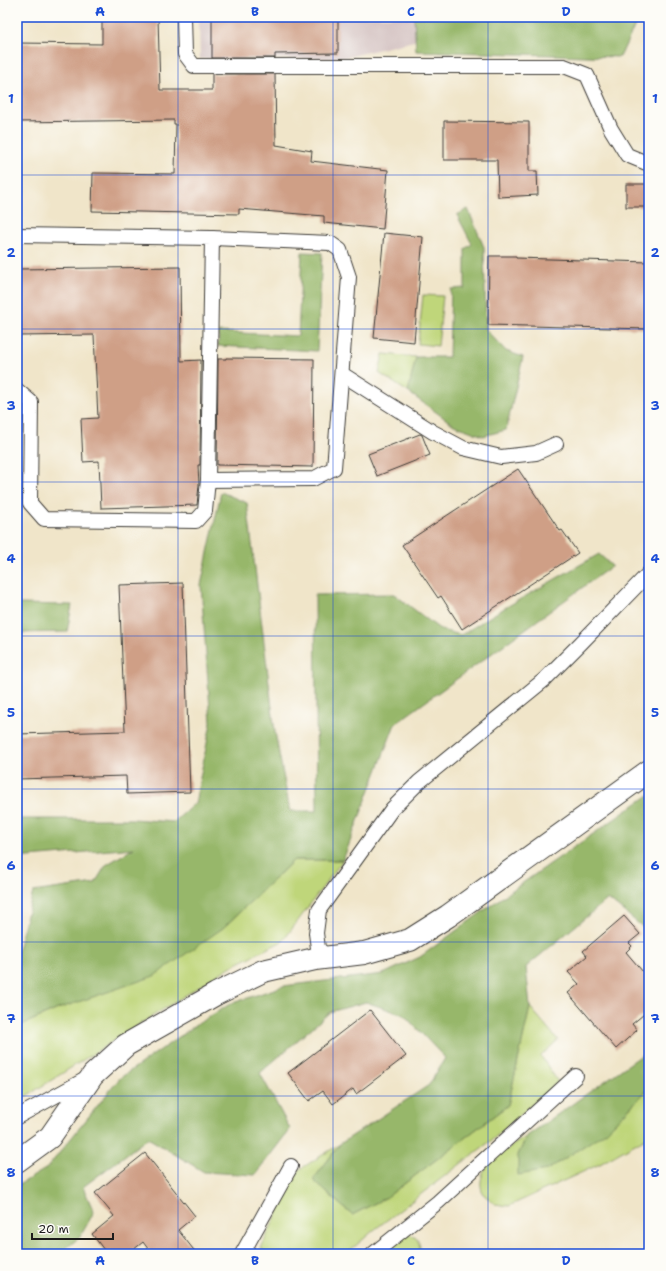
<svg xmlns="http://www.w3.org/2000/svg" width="666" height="1271" viewBox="0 0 666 1271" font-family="'Shantell Sans',sans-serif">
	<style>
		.industrial { fill: #d2bfbf }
		.green { fill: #bfd67a; stroke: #6e794b }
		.forest { fill: #97b76a; stroke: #5a6a43 }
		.building { fill: #cf9f86 }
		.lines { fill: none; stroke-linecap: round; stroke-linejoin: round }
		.lane-casing { stroke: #3c3a36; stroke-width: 16 }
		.street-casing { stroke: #3c3a36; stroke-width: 24 }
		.lane { stroke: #fff; stroke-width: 14 }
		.street { stroke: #fff; stroke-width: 22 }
		.grid { fill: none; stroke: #1d4ed8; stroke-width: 1; stroke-opacity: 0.55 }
		.neatline { fill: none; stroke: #1d4ed8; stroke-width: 1.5 }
		.grid-label { font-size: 13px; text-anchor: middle; font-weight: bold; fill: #1d4ed8 }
	</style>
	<rect width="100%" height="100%" fill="#fdfcf7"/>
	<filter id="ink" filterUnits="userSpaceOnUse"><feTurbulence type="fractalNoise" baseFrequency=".025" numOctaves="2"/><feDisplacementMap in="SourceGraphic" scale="8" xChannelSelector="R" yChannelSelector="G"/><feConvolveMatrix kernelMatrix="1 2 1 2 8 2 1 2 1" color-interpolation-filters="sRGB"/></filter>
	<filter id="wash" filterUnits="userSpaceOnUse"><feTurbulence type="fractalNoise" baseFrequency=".012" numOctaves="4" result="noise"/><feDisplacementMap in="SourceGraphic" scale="16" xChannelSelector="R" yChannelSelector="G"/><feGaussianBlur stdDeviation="0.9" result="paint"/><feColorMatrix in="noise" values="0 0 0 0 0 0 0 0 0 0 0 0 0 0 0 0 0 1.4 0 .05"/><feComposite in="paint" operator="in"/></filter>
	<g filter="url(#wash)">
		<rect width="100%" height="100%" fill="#f0e5c9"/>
		<!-- industrial -->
		<polygon class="industrial" points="199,17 514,17 339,59 200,59"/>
		<!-- green -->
		<g class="green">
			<polygon points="423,295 443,296 438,346 418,344"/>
			<polygon points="383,354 416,357 408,392 379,373"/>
			<polygon points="294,860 343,860 283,941 230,967 17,1102 17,1027 58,1009 223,928"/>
			<polygon points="530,1007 558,1040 541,1056 558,1082 492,1140 374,1230 346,1254 268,1254 261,1248 297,1171 340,1144 313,1180 352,1215 387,1197 508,1105"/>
			<path d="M649,1088V1136L600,1164L509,1206L495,1204L482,1193C482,1189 480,1185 481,1181C484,1159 511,1147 527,1136L518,1155L607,1131Z"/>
			<path d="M406,1233C415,1236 419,1239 420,1248L417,1254H380Z"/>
		</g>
		<!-- forest -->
		<g class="forest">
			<polygon points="414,17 639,17 620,57 416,51"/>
			<polygon points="468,209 484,247 486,330 506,351 523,357 506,430 483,436 454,425 408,392 416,357 449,357 451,289 465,288 465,249 472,244 457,215"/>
			<polygon points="302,252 322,253 317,351 218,346 219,332 298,336"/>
			<polygon points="221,492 247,503 275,732 290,811 317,811 315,595 394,594 441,630 461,635 496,613 599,554 612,566 395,724 343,860 294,860 223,928 154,976 58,1009 17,1027 17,953 33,892 95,883 106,865 134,848 17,858 17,819 132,819 174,822 195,803 211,723 201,585"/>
			<polygon points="17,604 72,605 67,632 17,633"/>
			<polygon points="649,795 649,932 608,899 526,967 530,1007 508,1105 387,1197 352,1215 313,1180 340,1144 429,1085 445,1058 404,1015 366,1002 330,1012 260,1073 290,1129 255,1175 204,1172 148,1138 83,1187 94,1212 80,1237 59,1254 17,1254 17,1186 47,1168 120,1078 199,1023 230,1004 283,986 383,974 420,957 501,898"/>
			<polygon points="649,1050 649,1088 607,1131 547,1170 518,1175 518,1155 527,1136"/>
		</g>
		<g id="blocks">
			<!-- building -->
			<g class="building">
				<polygon points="102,17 158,17 160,90 212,90 212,74 275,74 276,145 312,151 311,161 388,170 383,229 324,223 324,216 239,209 239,214 92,211 93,173 175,174 176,124 174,124 174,120 17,122 17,43 102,44"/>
				<polygon points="212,17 338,17 338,53 275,54 275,58 212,58"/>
				<polygon points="444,121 529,122 529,171 537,171 538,195 498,197 497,160 444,160"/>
				<rect x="626" y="184" width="23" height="23"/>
				<polygon points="384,233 423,237 414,342 374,338"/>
				<polygon points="489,256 516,256 516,258 649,262 649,329 488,325"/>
				<polygon points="180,267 181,361 201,360 200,465 198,465 199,485 197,505 101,508 99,461 83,462 81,419 98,418 94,335 17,336 17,269"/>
				<polygon points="226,358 314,359 313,467 217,465 218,359 226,359"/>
				<polygon points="420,434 422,435 430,455 377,476 368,454"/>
				<polygon points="518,469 560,531 562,530 578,553 462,629 441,596 438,598 402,545"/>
				<polygon points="183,583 190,792 127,794 126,776 17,779 17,734 125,731 119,585"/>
				<polygon points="624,916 640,934 629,943 632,946 626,952 649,979 649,1010 632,1024 637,1030 616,1049 568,993 579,984 568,972 587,956 583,951"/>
				<polygon points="370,1010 406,1056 356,1094 353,1089 333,1104 323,1091 309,1101 288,1073"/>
				<polygon points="145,1153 195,1216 178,1230 197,1254 152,1254 143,1242 128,1254 107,1254 92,1234 114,1216 95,1193"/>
			</g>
		</g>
	</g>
	<g filter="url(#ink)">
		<use href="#blocks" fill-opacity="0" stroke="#3c3a36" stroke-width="1"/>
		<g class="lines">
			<!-- lane casing -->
			<g class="lane-casing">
				<g id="lane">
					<polyline points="184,17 185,54 194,66 564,66 587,75 611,129 627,155 649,164"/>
					<polyline points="17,235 212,238 208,480 205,511 196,521 44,519 30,503 31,402 17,390"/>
					<polyline points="342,374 433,432 463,448 501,457 536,453 556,444"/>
					<polyline points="208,480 313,479 334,468 349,277 340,250 330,243 212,238"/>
					<polyline points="326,957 318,948 316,933 319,910 392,809 419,782 544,680 580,644 649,573"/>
					<polyline points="17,1117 88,1078"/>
					<polyline points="242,1254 291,1166"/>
					<polyline points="373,1254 438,1202 576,1076"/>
				</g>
			</g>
			<!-- street casing -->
			<g class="street-casing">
				<polyline id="street" points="17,1161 50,1137 93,1075 126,1045 216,994 263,971 315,959 364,953 410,940 448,916 649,771"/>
			</g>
			<!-- lane -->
			<use href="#lane" class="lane"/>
			<!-- street -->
			<use href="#street" class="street"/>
		</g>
	</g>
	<!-- grid -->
	<path class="grid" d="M178,17V1254M333,17V1254M488,17V1254M17,175H649M17,329H649M17,482H649M17,636H649M17,789H649M17,942H649M17,1096H649"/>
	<!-- margin -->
	<rect width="666" height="1271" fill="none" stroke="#fdfcf7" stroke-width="44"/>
	<!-- scale -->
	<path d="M32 1233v6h81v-6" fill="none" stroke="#1c1c1c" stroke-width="2"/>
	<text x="38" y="1233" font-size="12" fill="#1c1c1c" stroke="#fdfcf7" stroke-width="3" paint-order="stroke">20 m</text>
	<rect x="22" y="22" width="622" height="1227" class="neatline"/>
	<g class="grid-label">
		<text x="100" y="16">A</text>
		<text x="255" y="16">B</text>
		<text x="411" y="16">C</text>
		<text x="566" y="16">D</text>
		<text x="11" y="103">1</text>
		<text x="655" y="103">1</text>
		<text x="11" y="257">2</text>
		<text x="655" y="257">2</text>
		<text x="11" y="410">3</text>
		<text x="655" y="410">3</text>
		<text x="11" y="563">4</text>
		<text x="655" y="563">4</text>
		<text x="11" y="717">5</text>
		<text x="655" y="717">5</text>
		<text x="11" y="870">6</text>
		<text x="655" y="870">6</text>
		<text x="11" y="1023">7</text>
		<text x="655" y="1023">7</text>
		<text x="11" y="1177">8</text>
		<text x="655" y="1177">8</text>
		<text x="100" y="1265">A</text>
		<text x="255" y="1265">B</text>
		<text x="411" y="1265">C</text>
		<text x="566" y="1265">D</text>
	</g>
</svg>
